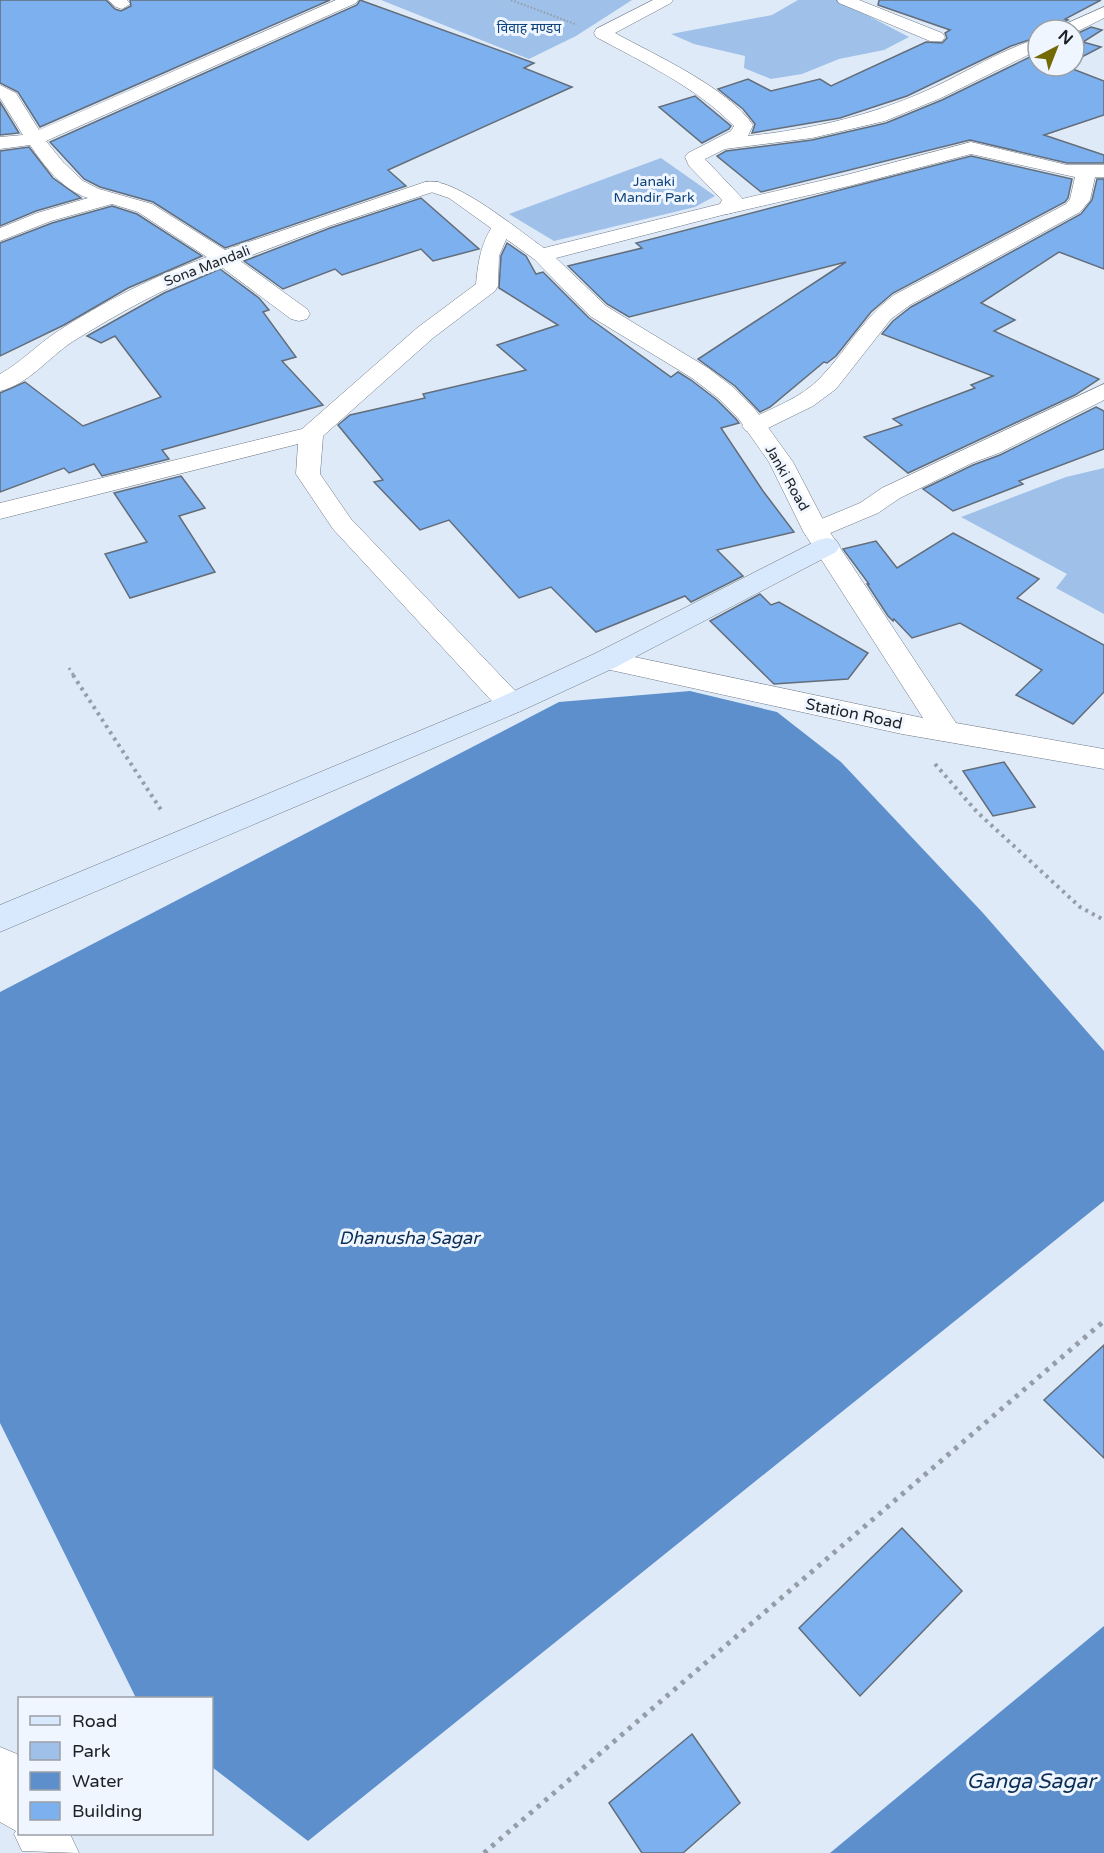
<svg xmlns="http://www.w3.org/2000/svg" width="1104" height="1853" viewBox="0 0 1104 1853" font-family="'Varela Round','Noto Sans Devanagari',sans-serif">
	<style>
		.green { fill: #9fc0e8 }
		.water { fill: #5d8fcc }
		.building { fill: #7cb0ef; stroke: #636d79; stroke-width: 1.5 }
		.lines { fill: none; stroke-linecap: round; stroke-linejoin: round }
		.minor-casing { stroke: #6f7885; stroke-width: 1 }
		.tertiary-casing { stroke: #6f7885; stroke-width: 1 }
		.secondary-casing { stroke: #6f7885; stroke-width: 1 }
		.path-far3 { stroke: #959da7; stroke-width: 2; stroke-dasharray: 1.5 2; stroke-linecap: butt }
		.path-far2 { stroke: #959da7; stroke-width: 3; stroke-dasharray: 2 4; stroke-linecap: butt }
		.path-far1 { stroke: #959da7; stroke-width: 4; stroke-dasharray: 3 4.5; stroke-linecap: butt }
		.path { stroke: #959da7; stroke-width: 5; stroke-dasharray: 4 6; stroke-linecap: butt }
		.minor { fill: #fff; fill-rule: evenodd }
		.tertiary { fill: #fff; fill-rule: evenodd }
		.secondary { fill: #d9e9fd; fill-rule: evenodd }
		.labels { text-anchor: middle; dominant-baseline: central; stroke-width: 6; stroke-linejoin: round; paint-order: stroke }
		.far-park-label { font-size: 14px; fill: #0d437b; stroke: #f0f6ff }
		.far-street-label { font-size: 14px; fill: #1c2024; stroke: #f0f6ff }
		.street-label { font-size: 16px; fill: #1c2024; stroke: #f0f6ff }
		.water-label { font-size: 18px; font-style: italic; fill: #0a2e56; stroke: #f0f6ff }
		.near-water-label { font-size: 21px; font-style: italic; fill: #0a2e56; stroke: #f0f6ff }
	</style>
	<rect width="100%" height="100%" fill="#dfeaf8"/>
	<!-- green -->
	<g class="green">
		<polygon points="381,0 632,0 576,36 529,59"/>
		<polygon points="798,0 838,0 909,37 884,50 839,59 802,74 771,79 744,68 745,56 694,44 671,34 772,15"/>
		<polygon points="661,158 715,196 695,207 554,241 509,214"/>
		<polygon points="1104,468 1104,614 1056,588 1067,574 961,517 1066,477"/>
	</g>
	<!-- water -->
	<g class="water">
		<polygon points="690,691 777,712 841,762 983,913 1104,1051 1104,1201 308,1841 212,1767 212,1698 136,1698 0,1423 0,992 559,702"/>
		<polygon points="1104,1626 1104,1853 830,1853"/>
	</g>
	<!-- building -->
	<g class="building">
		<polygon points="0,0 106,0 115,9 121,11 131,6 130,0 330,0 40,127 18,92 0,83"/>
		<polygon points="360,0 534,63 524,68 572,87 388,170 406,186 225,248 153,202 100,187 84,179 50,142 357,5"/>
		<polygon points="879,0 1101,0 1065,19 1068,20 1060,24 1057,30 1038,30 1038,37 1011,46 907,96 840,118 752,133 755,124 743,109 718,89 748,79 771,91 820,79 831,86 926,42 942,43 947,38 945,33 950,30 878,5"/>
		<polygon points="1091,27 1102,30 1083,42 1101,47 1074,61 1074,35"/>
		<polygon points="1038,53 1038,66 1065,66 1104,81 1104,115 1044,135 1104,155 1104,163 1067,163 970,140 761,192 717,156 726,151 812,140 886,123 942,100"/>
		<polygon points="695,96 731,126 729,129 702,143 659,107"/>
		<polygon points="0,102 19,133 0,135"/>
		<polygon points="29,147 53,178 81,198 36,211 0,226 0,151"/>
		<polygon points="971,156 1072,179 1068,198 1065,202 893,293 871,312 836,356 827,363 824,362 770,407 760,412 735,386 698,359 846,262 629,317 607,304 568,266 642,248 636,243"/>
		<polygon points="1097,179 1104,179 1104,269 1059,252 981,303 1015,320 994,331 1099,379 1075,395 908,473 864,437 902,425 893,419 975,388 971,385 993,376 882,334 893,321 911,307 1081,214 1092,200"/>
		<polygon points="421,198 479,249 433,261 421,249 342,275 335,269 283,289 244,261 330,228"/>
		<polygon points="112,206 137,214 202,256 128,288 64,325 0,356 0,243 52,223"/>
		<polygon points="507,243 526,256 536,274 543,272 589,318 671,377 678,372 691,380 717,400 736,419 739,423 721,428 763,491 794,532 717,550 743,576 691,602 685,596 596,632 551,587 519,598 449,520 420,530 374,482 383,480 338,425 350,415 425,398 423,394 526,370 497,345 558,325 499,288 501,256"/>
		<polygon points="220,269 259,298 269,310 263,312 296,357 282,361 323,405 162,450 169,459 102,476 94,464 69,473 64,468 0,492 0,393 25,382 83,426 161,397 115,336 101,343 87,336 164,293"/>
		<polygon points="1096,407 1104,411 1104,449 1019,481 1023,484 953,511 923,489 973,465 1000,455"/>
		<polygon points="181,476 205,508 179,516 215,572 130,598 105,554 147,542 114,493"/>
		<polygon points="953,533 1039,579 1017,598 1104,645 1104,692 1073,724 1016,695 1042,670 960,623 912,638 894,619 893,621 888,616 867,584 869,584 843,549 876,541 897,568"/>
		<polygon points="760,594 771,605 779,602 868,653 848,679 774,684 710,621"/>
		<polygon points="1004,762 1035,807 993,816 963,771"/>
		<polygon points="1104,1345 1104,1458 1044,1400"/>
		<polygon points="902,1528 962,1591 860,1696 799,1628"/>
		<polygon points="692,1734 740,1803 683,1853 642,1853 609,1803"/>
	</g>
	<g class="lines">
		<!-- minor casing -->
		<g class="minor-casing">
			<g id="minor">
				<polygon points="108,0 127,0 130,4 122,9 116,7"/>
				<path d="M336,0H358L356,3L46,141L63,162L83,181L99,189L152,204L225,250L425,182H439L442,186L439,190L329,226L239,260L307,309L310,314L307,319L299,321L291,319L220,266C168,286 120,312 72,342C48,358 29,384 0,391V374C20,363 36,346 55,333C103,302 154,276 207,257L138,212L112,204L51,221L0,241V228L37,213L88,198C62,189 45,167 30,145L0,149V137L23,135L0,98V85L16,93L39,130Z"/>
				<polygon points="837,0 859,0 942,33 945,37 942,41 930,41 839,3"/>
				<path d="M971,142L1067,165H1104V177H1095L1090,200L1080,212L910,305L891,319L836,389L813,406L762,431L754,433L746,431L742,426L746,421C770,409 802,398 821,377C847,350 863,318 894,295L1066,204L1070,199L1075,177L971,154L849,186L727,214L720,212L717,208L720,204L846,175Z"/>
				<path d="M501,222L508,224L511,228L499,256L498,286L495,291L433,338L323,436L320,474L351,519L521,697L526,704L521,711L511,714L501,711L333,529L296,474L298,444L0,519V503L302,429L417,328L476,284C478,262 481,242 494,224Z"/>
				<polygon points="1104,384 1104,400 999,453 972,463 900,498 878,513 816,539 807,537 803,531 807,525 860,503 882,488"/>
				<polygon points="0,1747 17,1754 20,1760 20,1834 70,1834 79,1853 22,1851 14,1834 16,1831 0,1822"/>
			</g>
		</g>
		<!-- tertiary casing -->
		<g class="tertiary-casing">
			<g id="tertiary">
				<path d="M653,0H673L671,3L615,33C655,55 727,87 753,125L748,136C812,129 871,116 930,89C961,75 1006,47 1038,39V50L941,98L885,121L812,138L725,149L705,159L742,198L743,203L734,212L556,258L606,306L708,368L734,388L754,408L793,462L829,531L956,723L1104,749V769L902,734L606,669L596,667L592,660L596,653L606,651L923,718L803,531L769,462L738,418L718,398L692,378L590,316L534,259L449,198L425,190L422,186L425,182C453,175 519,231 544,248L720,204L722,200L689,166L685,157L688,153L731,131L734,126C696,87 644,63 596,37L594,33L596,29Z"/>
				<polygon points="1104,7 1104,18 1074,33 1074,30 1059,30 1061,26"/>
			</g>
		</g>
		<!-- secondary casing -->
		<g class="secondary-casing">
			<polygon id="secondary" points="827,538 836,540 840,546 836,552 616,667 521,711 0,932 0,905 501,697 596,653 818,540"/>
		</g>
		<!-- path-far3 -->
		<polyline class="path-far3" points="511,0 575,24"/>
		<!-- path-far2 -->
		<polyline class="path-far2" points="69,668 74,676"/>
		<!-- path-far1 -->
		<g class="path-far1">
			<polyline points="73,675 163,813"/>
			<polyline points="935,764 977,812 1080,907 1104,920"/>
		</g>
		<!-- path -->
		<polyline class="path" points="484,1853 1104,1321"/>
		<!-- minor -->
		<use href="#minor" class="minor"/>
		<!-- tertiary -->
		<use href="#tertiary" class="tertiary"/>
		<!-- secondary -->
		<use href="#secondary" class="secondary"/>
	</g>
	<g class="labels">
		<!-- far-park labels -->
		<g class="far-park-label">
			<text x="529" y="28">विवाह मण्डप</text>
			<text x="654" y="181">Janaki<tspan x="654" dy="16">Mandir Park</tspan></text>
		</g>
		<!-- far-street labels -->
		<g class="far-street-label">
			<text transform="translate(207 266) rotate(-21)">Sona Mandali</text>
			<text transform="translate(787 478) rotate(60)">Janki Road</text>
		</g>
		<!-- street labels -->
		<g class="street-label">
			<text transform="translate(854 714) rotate(12)">Station Road</text>
		</g>
		<!-- water labels -->
		<g class="water-label">
			<text x="409" y="1238">Dhanusha Sagar</text>
		</g>
		<!-- near-water labels -->
		<g class="near-water-label">
			<text x="1031" y="1781">Ganga Sagar</text>
		</g>
	</g>
	<!-- legend -->
	<rect x="18" y="1697" width="195" height="138" fill="#f0f6ff" stroke="#9ba0a7" stroke-width="1.5"/>
	<rect x="30" y="1716" width="30" height="9" fill="#d9e9fd" stroke="#9ba0a7" stroke-width="1.5"/>
	<text x="72" y="1727" font-size="18" fill="#1c2024">Road</text>
	<rect x="30" y="1742" width="30" height="18" fill="#9fc0e8" stroke="#9ba0a7" stroke-width="1.5"/>
	<text x="72" y="1757" font-size="18" fill="#1c2024">Park</text>
	<rect x="30" y="1772" width="30" height="18" fill="#5d8fcc" stroke="#9ba0a7" stroke-width="1.5"/>
	<text x="72" y="1787" font-size="18" fill="#1c2024">Water</text>
	<rect x="30" y="1802" width="30" height="18" fill="#7cb0ef" stroke="#9ba0a7" stroke-width="1.5"/>
	<text x="72" y="1817" font-size="18" fill="#1c2024">Building</text>
	<!-- north arrow -->
	<g transform="translate(1056 48) rotate(42)"><circle r="28" fill="#f0f6ff" stroke="#9ba0a7" stroke-width="1.5"/>
	<path d="M0-4.5L10 22L0 15L-10 22Z" fill="#736a04"/>
	<text y="-9" font-size="16" font-weight="bold" text-anchor="middle" fill="#1c2024">N</text>
	</g>
</svg>
